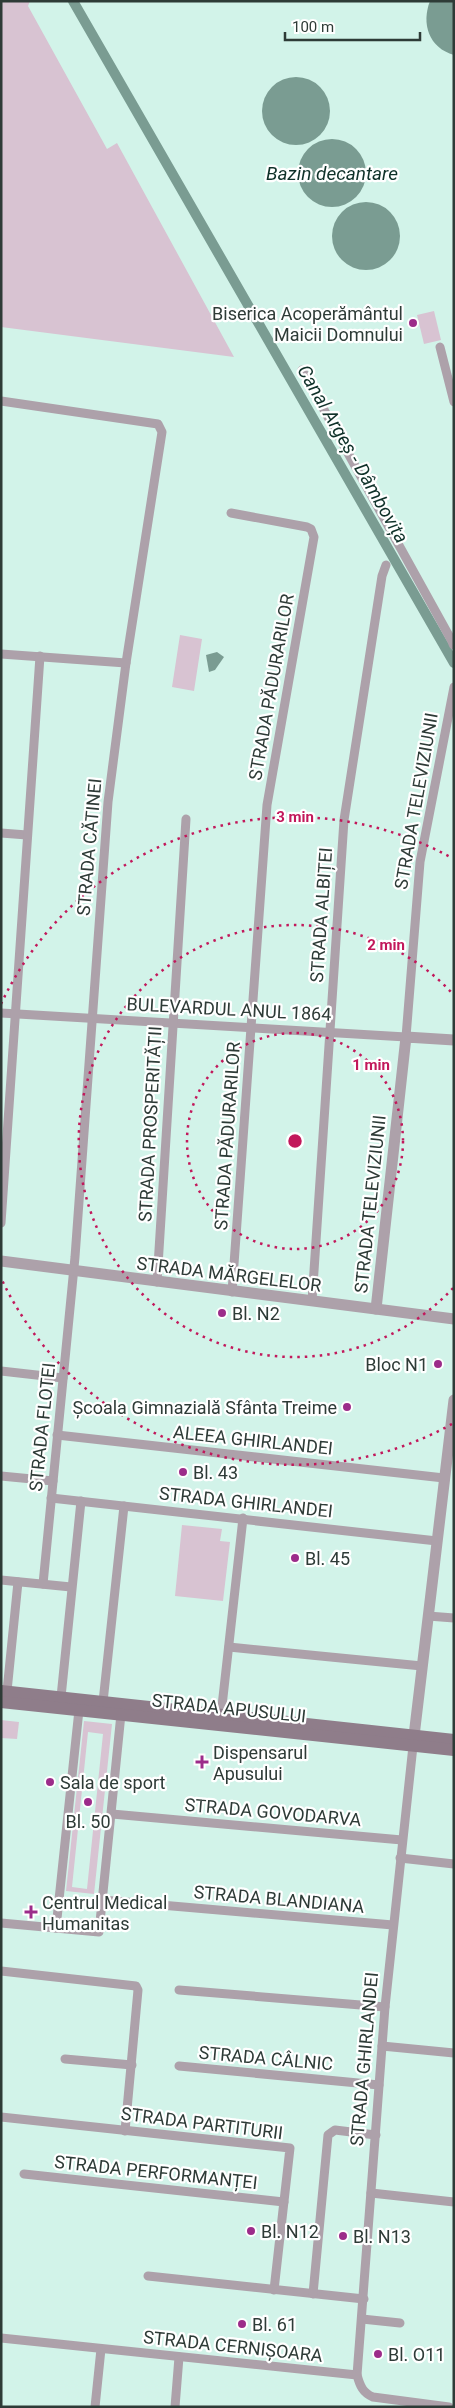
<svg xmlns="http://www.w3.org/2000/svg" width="455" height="2408" viewBox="0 0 455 2408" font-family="Roboto,sans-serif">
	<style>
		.green { fill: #d8c3d2; fill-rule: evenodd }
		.water { fill: #7a9c92 }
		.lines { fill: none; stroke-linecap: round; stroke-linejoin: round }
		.canal { stroke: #7a9c92; stroke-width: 10 }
		.minor { stroke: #ada1aa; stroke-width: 9 }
		.tertiary { stroke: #ada1aa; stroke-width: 11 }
		.secondary { stroke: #8f7d8a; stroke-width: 12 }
		.ring { fill: none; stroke: #c2185b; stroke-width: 2.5; stroke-dasharray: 2.5 5 }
		.poi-dot { fill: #9c2c8a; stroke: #fff; stroke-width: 2 }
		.labels { text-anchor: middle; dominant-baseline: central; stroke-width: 4.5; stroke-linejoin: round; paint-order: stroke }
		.poi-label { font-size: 18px; fill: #2e3b37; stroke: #fff; text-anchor: start }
		.street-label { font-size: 18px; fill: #2e3b37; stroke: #fff }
		.water-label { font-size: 19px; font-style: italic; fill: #0f3129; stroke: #fff }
		.centre { fill: #c2185b; stroke: #fff; stroke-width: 2.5 }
		.ring-label { font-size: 15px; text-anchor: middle; font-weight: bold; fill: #c2185b; stroke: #fff; stroke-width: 4.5; stroke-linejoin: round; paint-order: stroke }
	</style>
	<rect width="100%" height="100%" fill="#d2f3e9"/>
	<!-- green -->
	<g class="green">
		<polygon points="1,1 30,1 28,6 107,149 117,143 234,357 1,327"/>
		<polygon points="434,311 441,340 424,344 417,315"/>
		<polygon points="180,635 202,639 194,691 172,687"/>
		<polygon points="182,1525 222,1529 220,1541 230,1542 223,1601 175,1596"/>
		<polygon points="1,1720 19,1722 17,1739 1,1738"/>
		<path d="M84,1721L112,1724L94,1894L66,1891ZM88,1732L103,1734L87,1889L72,1887Z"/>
	</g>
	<!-- water -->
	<g class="water">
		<path d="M430,1H454V55C429,48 421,24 430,1Z"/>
		<circle cx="296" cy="111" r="34"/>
		<circle cx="332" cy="173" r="34"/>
		<circle cx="366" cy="236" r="34"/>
		<polygon points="217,652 224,657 215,670 209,672 206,655"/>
	</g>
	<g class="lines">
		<!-- canal -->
		<polyline class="canal" points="73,1 454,663"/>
		<!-- minor -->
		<g class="minor">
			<polyline points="440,347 454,402"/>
			<polyline points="302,370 453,643"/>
			<polyline points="1,401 158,424 162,432 126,663 108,802 75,1257 43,1584"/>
			<polyline points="231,513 307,527 311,529 314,537 267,805 232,1292"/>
			<polyline points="1,654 126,663"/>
			<polyline points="1,833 27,835"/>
			<polyline points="1,1013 406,1037 420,862 454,687"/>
			<polyline points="1,1223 40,656"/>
			<polyline points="157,1282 186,819"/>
			<polyline points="312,1301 344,820 382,576 386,565"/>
			<polyline points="1,1371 63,1378"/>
			<polyline points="57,1435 444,1478"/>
			<polyline points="1,1476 53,1481"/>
			<polyline points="51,1498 437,1541"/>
			<polyline points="1,1580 71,1587"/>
			<polyline points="428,1616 454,1618"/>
			<polyline points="229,1647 422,1666"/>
			<polyline points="7,1691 18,1582"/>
			<polyline points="61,1697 81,1501"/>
			<polyline points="103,1702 124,1506"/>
			<polyline points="221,1715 243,1518"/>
			<polyline points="112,1814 402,1840"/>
			<polyline points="400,1858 454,1864"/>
			<polyline points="103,1900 393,1925"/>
			<polyline points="1,1923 99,1932 121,1714"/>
			<polyline points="56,1928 79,1710"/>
			<polyline points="1,1971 136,1986 138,1990 125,2131"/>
			<polyline points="179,1990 385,2007"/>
			<polyline points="382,2046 454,2053"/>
			<polyline points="65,2059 132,2065"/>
			<polyline points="179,2066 379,2085"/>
			<polyline points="1,2117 290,2148 274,2290"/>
			<polyline points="24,2174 284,2202"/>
			<polyline points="371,2193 454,2202"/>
			<polyline points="148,2276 364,2299"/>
			<polyline points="313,2294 328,2135 335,2130 376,2135"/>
			<polyline points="362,2319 400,2323"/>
			<path d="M1,2338L357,2375C360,2386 363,2393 373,2397L449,2407"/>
			<polyline points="357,2375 385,2007 413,1746"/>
			<polyline points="95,2407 101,2349"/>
			<polyline points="175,2407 179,2357"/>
		</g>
		<!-- tertiary -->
		<g class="tertiary">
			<polyline points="454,643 454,644"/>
			<polyline points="1,1261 454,1319"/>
			<polyline points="376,1309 406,1037 454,1040"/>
			<polyline points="414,1736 454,1400"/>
		</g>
		<!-- secondary -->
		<g class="secondary">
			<polyline points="1,1691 454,1740"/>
			<polyline points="1,1702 454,1750"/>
		</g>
	</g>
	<!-- distance rings -->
	<g class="ring">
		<circle cx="295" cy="1141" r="108"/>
		<path d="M453 1288A216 216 0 1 1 453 994"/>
		<path d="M452 1424A324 324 0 0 1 1 1278M1 1004A324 324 0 0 1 452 858"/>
	</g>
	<!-- markers -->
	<g class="poi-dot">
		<circle cx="413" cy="323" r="5"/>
		<circle cx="222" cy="1313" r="5"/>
		<circle cx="438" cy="1364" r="5"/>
		<circle cx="347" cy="1407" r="5"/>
		<circle cx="183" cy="1472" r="5"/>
		<circle cx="295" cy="1558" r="5"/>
		<path d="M199.5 1754.5h5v5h5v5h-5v5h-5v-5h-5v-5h5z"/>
		<circle cx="50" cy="1782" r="5"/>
		<circle cx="88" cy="1802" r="5"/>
		<path d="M28.5 1904.5h5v5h5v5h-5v5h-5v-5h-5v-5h5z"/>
		<circle cx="251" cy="2231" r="5"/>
		<circle cx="343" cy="2236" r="5"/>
		<circle cx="242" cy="2324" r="5"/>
		<circle cx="378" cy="2354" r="5"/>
	</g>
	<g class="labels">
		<!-- poi labels -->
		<g class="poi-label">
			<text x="403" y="313" text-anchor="end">Biserica Acoperământul<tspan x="403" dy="21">Maicii Domnului</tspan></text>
			<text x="232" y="1313">Bl. N2</text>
			<text x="428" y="1364" text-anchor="end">Bloc N1</text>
			<text x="337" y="1407" text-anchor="end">Școala Gimnazială Sfânta Treime</text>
			<text x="193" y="1472">Bl. 43</text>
			<text x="305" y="1558">Bl. 45</text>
			<text x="213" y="1752">Dispensarul<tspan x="213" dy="21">Apusului</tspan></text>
			<text x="60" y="1782">Sala de sport</text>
			<text x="88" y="1821" text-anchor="middle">Bl. 50</text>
			<text x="42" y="1902">Centrul Medical<tspan x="42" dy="21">Humanitas</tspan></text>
			<text x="261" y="2231">Bl. N12</text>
			<text x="353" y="2236">Bl. N13</text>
			<text x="252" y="2324">Bl. 61</text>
			<text x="388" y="2354">Bl. O11</text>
		</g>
		<!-- street labels -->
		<g class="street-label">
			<text transform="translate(271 687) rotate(-80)">STRADA PĂDURARILOR</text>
			<text transform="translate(416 801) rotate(-80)">STRADA TELEVIZIUNII</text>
			<text transform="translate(89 847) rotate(-85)">STRADA CĂTINEI</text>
			<text transform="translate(321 915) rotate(-86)">STRADA ALBIȚEI</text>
			<text transform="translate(229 1009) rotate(3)">BULEVARDUL ANUL 1864</text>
			<text transform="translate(150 1124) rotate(-87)">STRADA PROSPERITĂȚII</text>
			<text transform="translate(227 1136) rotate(-86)">STRADA PĂDURARILOR</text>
			<text transform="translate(370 1204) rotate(-84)">STRADA TELEVIZIUNII</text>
			<text transform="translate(229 1274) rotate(7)">STRADA MĂRGELELOR</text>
			<text transform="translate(42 1427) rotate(-84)">STRADA FLOTEI</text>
			<text transform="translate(253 1440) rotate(6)">ALEEA GHIRLANDEI</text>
			<text transform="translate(246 1502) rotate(6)">STRADA GHIRLANDEI</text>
			<text transform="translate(229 1708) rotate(6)">STRADA APUSULUI</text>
			<text transform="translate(273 1812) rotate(5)">STRADA GOVODARVA</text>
			<text transform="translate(279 1899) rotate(5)">STRADA BLANDIANA</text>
			<text transform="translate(266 2058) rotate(5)">STRADA CÂLNIC</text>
			<text transform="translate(364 2059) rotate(-85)">STRADA GHIRLANDEI</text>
			<text transform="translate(202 2123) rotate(7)">STRADA PARTITURII</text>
			<text transform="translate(156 2172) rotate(6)">STRADA PERFORMANȚEI</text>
			<text transform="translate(233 2346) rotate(6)">STRADA CERNIȘOARA</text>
		</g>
		<!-- water labels -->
		<g class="water-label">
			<text x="332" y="173">Bazin decantare</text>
			<text transform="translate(353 454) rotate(60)">Canal Argeș - Dâmbovița</text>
		</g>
	</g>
	<circle cx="295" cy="1141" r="8" class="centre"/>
	<g class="ring-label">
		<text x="295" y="822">3 min</text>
		<text x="386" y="950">2 min</text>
		<text x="371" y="1070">1 min</text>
	</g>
	<!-- border -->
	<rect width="455" height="2408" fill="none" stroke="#2e3b37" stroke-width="5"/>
	<!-- scale -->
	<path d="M285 32v8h135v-8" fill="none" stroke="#2e3b37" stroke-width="2.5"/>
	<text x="292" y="32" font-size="15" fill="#2e3b37" stroke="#ffffff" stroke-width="4" paint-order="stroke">100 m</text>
</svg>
